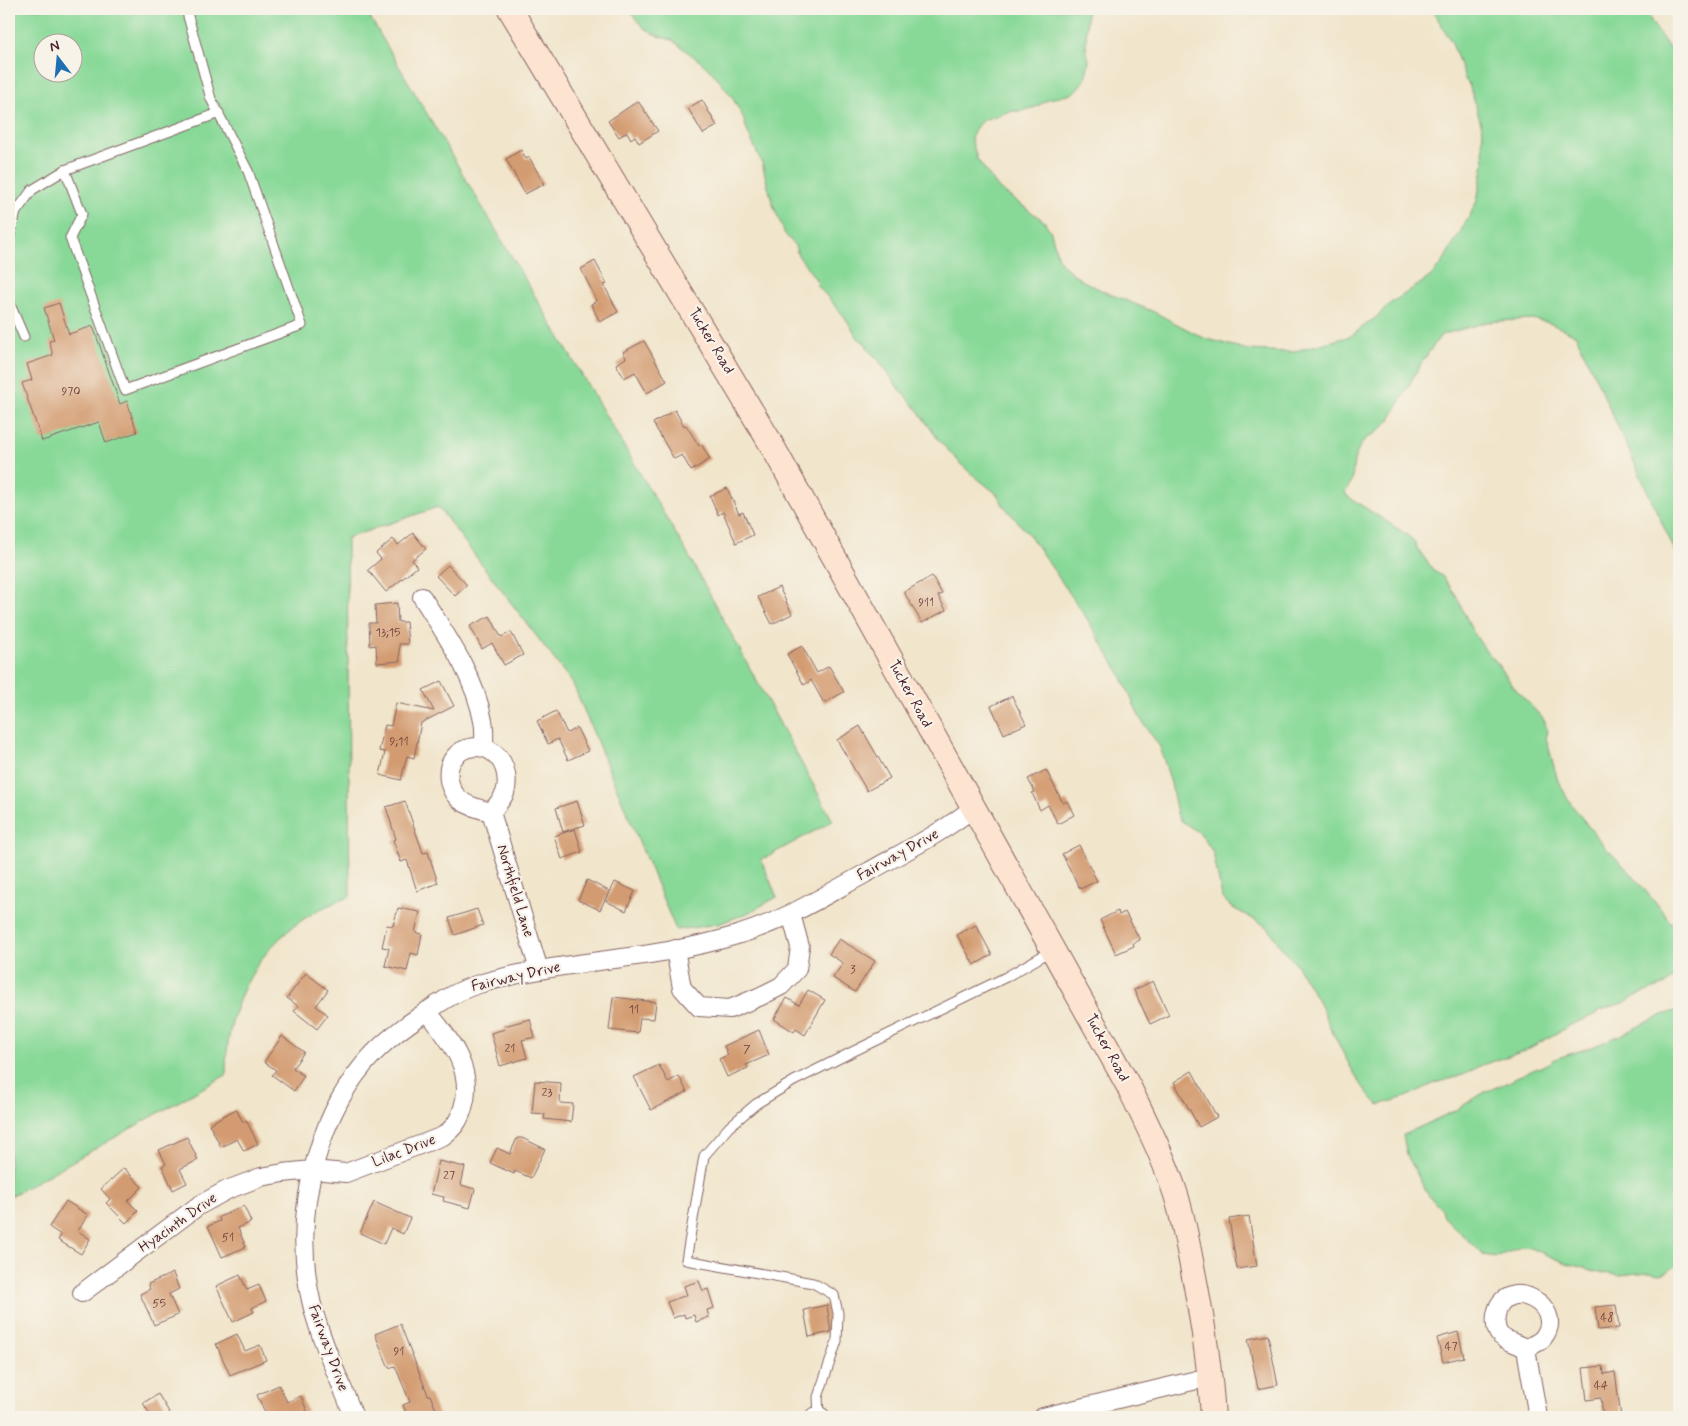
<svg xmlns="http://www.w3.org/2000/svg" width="1688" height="1426" viewBox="0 0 1688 1426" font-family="Mynerve,sans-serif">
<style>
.green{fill:#88d998;stroke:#697c62;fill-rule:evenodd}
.building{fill:#d39b71}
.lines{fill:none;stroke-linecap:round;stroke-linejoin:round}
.service-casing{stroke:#846463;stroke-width:11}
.minor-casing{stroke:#846463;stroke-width:20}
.secondary-casing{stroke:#846463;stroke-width:26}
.service{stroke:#fff;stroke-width:9}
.minor{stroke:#fff;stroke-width:18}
.secondary{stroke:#fde4d0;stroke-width:24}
.labels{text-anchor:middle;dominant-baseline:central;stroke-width:4.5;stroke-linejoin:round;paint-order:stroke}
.number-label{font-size:12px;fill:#6c3e3c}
.street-label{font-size:15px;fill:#4a1f2b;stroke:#f7f3e8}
</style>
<rect width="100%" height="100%" fill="#f7f3e8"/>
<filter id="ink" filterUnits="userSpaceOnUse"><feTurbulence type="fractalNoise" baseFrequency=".02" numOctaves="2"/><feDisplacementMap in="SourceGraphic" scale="10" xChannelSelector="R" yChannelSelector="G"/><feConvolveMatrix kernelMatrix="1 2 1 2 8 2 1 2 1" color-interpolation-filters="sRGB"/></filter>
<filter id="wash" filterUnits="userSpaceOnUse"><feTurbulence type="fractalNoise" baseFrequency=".0096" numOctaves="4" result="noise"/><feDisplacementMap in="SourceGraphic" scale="20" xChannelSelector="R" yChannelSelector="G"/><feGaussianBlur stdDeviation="1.12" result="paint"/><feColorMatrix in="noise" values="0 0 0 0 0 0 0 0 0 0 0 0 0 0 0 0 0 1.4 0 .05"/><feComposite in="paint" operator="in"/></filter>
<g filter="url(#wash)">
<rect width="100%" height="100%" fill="#f1e5cb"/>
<!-- green -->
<g class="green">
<path d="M9,9H365L686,551L833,821L761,860L777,897L748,913L718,924L676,930L573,684L438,507L347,538L350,897C271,922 225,992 226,1075L9,1197ZM42,42H72V72H42Z"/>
<path d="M631,9H1087L1086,47L1089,61L1085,80L1072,94L1049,99L1036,107L1022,111H1011L983,120L977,126L971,138L977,159L999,189L1044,221L1051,232L1058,258L1064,266L1081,280L1105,292L1152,311L1204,338L1248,350L1291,352L1351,336L1379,315L1388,305L1430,277L1442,263L1469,217L1477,201L1484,162L1482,141L1483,130L1469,84L1466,81L1452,43L1432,9H1646L1652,23L1671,51L1673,57L1679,65V560L1576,335L1549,323L1532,319L1487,322L1441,335L1420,365L1390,420L1379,431L1364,440L1359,448L1354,460L1352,481L1345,492L1347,496L1406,534L1415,542L1417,548L1434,571L1442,576L1456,595L1472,630L1483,647L1499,665L1513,686L1544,720L1548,732L1546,738L1558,781L1571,804L1603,845L1629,871L1664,913L1677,931L1679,939V974L1666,984L1631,998L1629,1001L1598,1011L1596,1014L1566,1027L1564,1029L1524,1051L1482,1065L1463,1075L1435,1083L1406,1097L1379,1105C1358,1088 1339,1044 1326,1019L1324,1011L1296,964L1280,946L1268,927L1231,907L1222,897L1213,852L1200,833L1181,821L1177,814L1171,783L1160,747L1140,718L1121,675L1084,614L1030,536L1003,505L997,494L967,470L940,442L916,408L899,389L877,358L868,350L866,344L858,338L844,316L818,286L817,281L798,255L795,246L785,234L772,202L762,163L748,133L743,117L732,97L713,73L701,62L672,40L658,36L643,27L632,14Z"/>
<path d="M1679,1010V1264L1667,1272L1659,1274L1649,1272L1620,1275L1603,1273L1569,1264L1530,1248L1521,1247L1496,1257L1483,1255L1444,1217L1442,1210L1428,1195L1407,1155L1403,1135L1454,1111L1485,1092L1513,1080L1514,1078L1550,1063L1552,1060C1571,1053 1592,1048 1611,1039C1634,1030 1655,1016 1679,1010Z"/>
</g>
<g id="blocks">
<!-- building -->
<g class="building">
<polygon points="702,100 717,126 703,134 688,108"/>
<polygon points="638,101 658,131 639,143 635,136 631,139 627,132 619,137 608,121"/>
<polygon points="521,150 526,159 529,157 544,184 525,194 506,159"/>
<polygon points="595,261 607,284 604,285 618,312 600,322 591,304 597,301 581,269"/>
<polygon points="59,303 69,334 93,326 120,404 127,401 137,432 106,443 99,422 42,441 22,383 32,380 27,364 53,355 49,341 54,340 44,308"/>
<polygon points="644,341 667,381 647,393 635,372 624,378 616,364 626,358 623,352"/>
<polygon points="675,410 684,426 686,425 699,446 701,444 710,459 691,471 682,455 674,459 653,423"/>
<polygon points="727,488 739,514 743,512 753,535 736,543 723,512 718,515 710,496"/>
<polygon points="413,533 426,549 412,560 417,567 386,592 368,570 381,559 376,553 393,539 398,545"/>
<polygon points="448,565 467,585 455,596 436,576"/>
<polygon points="932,576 942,594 938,596 946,610 922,623 904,592"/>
<polygon points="779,587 792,614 772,624 758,597"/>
<polygon points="397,603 398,622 406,622 408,644 399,644 400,661 377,663 376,645 370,646 369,623 376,623 375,605"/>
<polygon points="490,616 501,637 511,632 523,655 504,665 492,643 482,649 470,626"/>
<polygon points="802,646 817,673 829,666 844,692 824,703 811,680 804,685 787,654"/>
<polygon points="441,681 454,706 421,723 414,758 407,756 401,780 380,775 385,752 379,751 385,725 391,726 396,703 434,711 423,690"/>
<polygon points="1012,696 1026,724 1004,734 991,706"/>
<polygon points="556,711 567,733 577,728 588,751 568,760 558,739 548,744 537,721"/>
<polygon points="860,726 890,778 867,791 837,740"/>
<polygon points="1046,770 1063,803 1067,801 1074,815 1058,824 1048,805 1040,810 1032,793 1035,792 1028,779"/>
<polygon points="405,801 423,853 428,852 438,883 417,891 407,860 401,862 393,840 396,839 386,807"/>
<polygon points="577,801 585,825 563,832 556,808"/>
<polygon points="575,829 582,852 562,859 554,836"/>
<polygon points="1079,845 1097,881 1080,889 1062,854"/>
<polygon points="587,880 609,891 600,910 578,900"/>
<polygon points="615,882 635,891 626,911 606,901"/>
<polygon points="398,908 420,912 415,932 422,934 418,955 411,953 407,971 385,966 389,948 382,947 387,925 393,926"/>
<polygon points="477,909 483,925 455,935 449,918"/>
<polygon points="1118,911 1119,915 1125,912 1140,940 1133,943 1134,946 1116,954 1100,920"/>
<polygon points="976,925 992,955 974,965 957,935"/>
<polygon points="839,939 875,961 855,992 833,978 843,963 829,954"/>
<polygon points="306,973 328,990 316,1006 328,1015 317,1029 294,1011 298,1006 287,998"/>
<polygon points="1153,981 1169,1015 1150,1024 1134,990"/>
<polygon points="808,990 825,1000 805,1035 796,1029 794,1032 774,1019 787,998 799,1005"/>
<polygon points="613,997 656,1002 654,1019 640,1018 638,1033 609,1030"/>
<polygon points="530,1019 535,1037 522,1040 527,1058 500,1066 491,1033 505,1029 504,1026"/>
<polygon points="759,1030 769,1055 746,1065 748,1068 727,1077 719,1059 728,1055 724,1046"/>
<polygon points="282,1036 304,1052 293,1068 304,1076 294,1091 272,1075 276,1070 264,1062"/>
<polygon points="659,1065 668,1082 679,1076 687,1092 651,1110 634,1077"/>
<polygon points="1192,1071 1217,1117 1199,1127 1174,1082"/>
<polygon points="535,1081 561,1083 560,1103 573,1104 571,1122 544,1119 545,1114 532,1113"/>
<polygon points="236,1109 243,1122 246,1120 258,1144 244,1151 237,1139 221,1147 209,1124"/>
<polygon points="187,1137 198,1160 180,1169 187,1183 173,1190 162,1166 166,1164 159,1150"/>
<polygon points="517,1138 522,1138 545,1149 531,1178 515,1171 514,1174 490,1163 497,1148 510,1154"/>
<polygon points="439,1161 465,1167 461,1185 475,1189 470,1208 443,1201 444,1197 431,1194"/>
<polygon points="124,1168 142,1187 128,1201 138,1211 126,1223 106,1203 110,1199 101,1189"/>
<polygon points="66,1201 88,1215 78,1231 90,1239 81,1254 58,1240 61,1235 49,1227"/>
<polygon points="374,1202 410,1218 403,1234 391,1228 384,1244 360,1233"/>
<polygon points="244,1206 251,1222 238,1228 246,1247 222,1257 208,1226 220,1221 219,1217"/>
<polygon points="1249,1216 1257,1266 1237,1269 1229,1219"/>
<polygon points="173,1273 179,1289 169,1294 178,1315 154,1325 140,1294 150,1289 148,1284"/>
<polygon points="240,1275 247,1290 259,1285 266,1301 252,1308 254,1312 233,1322 216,1286"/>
<polygon points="699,1281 703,1291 708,1289 714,1308 707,1310 709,1317 696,1322 694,1315 685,1318 684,1314 673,1318 667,1302 687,1295 684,1286"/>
<polygon points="827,1305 831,1332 809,1337 804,1310"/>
<polygon points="1616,1305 1619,1328 1598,1330 1595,1307"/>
<polygon points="400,1324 428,1395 430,1395 439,1417 408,1417 403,1405 410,1402 395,1366 389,1368 375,1334"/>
<polygon points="1458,1332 1464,1357 1443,1362 1437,1338"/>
<polygon points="237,1334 245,1351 260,1345 266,1360 230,1375 216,1344"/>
<polygon points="1268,1335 1278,1385 1258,1389 1248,1339"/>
<polygon points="1603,1366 1604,1374 1615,1372 1621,1417 1603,1417 1601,1398 1587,1400 1583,1368"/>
<polygon points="279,1385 287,1402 301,1396 307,1411 294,1417 267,1417 257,1395"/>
<polygon points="158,1394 172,1417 152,1417 143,1403"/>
</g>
</g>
</g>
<g filter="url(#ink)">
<use href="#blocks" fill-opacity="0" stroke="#846463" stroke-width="1"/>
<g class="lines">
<defs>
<g id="service">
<polyline points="186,9 211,99 248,171 302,325 125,390 70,238 82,214 65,170 219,113"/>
<polyline points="9,240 16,212 32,190 65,170"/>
<polyline points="9,302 24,337"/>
<polyline points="819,1416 818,1397 837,1341 838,1313 834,1295 813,1283 686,1260 704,1156 729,1127 756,1104 794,1081 852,1052 1006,977 1051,951"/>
</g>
<g id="minor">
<path d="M422,597C446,635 475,676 483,721C485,729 484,739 484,748"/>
<path d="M491,812C496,806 502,800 505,793C507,787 507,780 506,774C498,733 443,742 449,780C453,803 472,807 491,812L539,970"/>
<polyline points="675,949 682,988 699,1007 730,1009 761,996 781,986 797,969 800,947 791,914"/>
<path d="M82,1293L198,1206L227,1190L261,1177L283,1173L312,1170L346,1173L443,1136C454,1128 459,1121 463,1108C475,1070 450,1040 427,1011"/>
<path d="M1526,1349C1531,1345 1539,1343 1543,1338C1569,1305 1503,1273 1496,1315C1495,1321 1496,1330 1499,1334C1505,1342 1519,1343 1526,1349L1538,1417"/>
<path d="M354,1417C337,1372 313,1327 307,1278C296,1202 320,1109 374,1053C389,1038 406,1025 423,1014C441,1002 458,990 479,984C563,959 653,961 737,935C785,921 827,894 870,871C905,851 942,833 973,808"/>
<polyline points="814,1417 819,1416 821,1417"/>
<polyline points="1043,1417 1209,1377"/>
</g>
<path id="secondary" d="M510,9L770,442L1129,1087C1146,1122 1163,1156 1175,1192C1183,1216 1187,1241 1192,1266C1202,1316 1210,1366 1213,1417"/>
</defs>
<!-- service casing -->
<use href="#service" class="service-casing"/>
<!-- minor casing -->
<use href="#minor" class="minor-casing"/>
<!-- secondary casing -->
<use href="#secondary" class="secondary-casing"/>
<!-- service -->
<use href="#service" class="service"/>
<!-- minor -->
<use href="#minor" class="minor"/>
<!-- secondary -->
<use href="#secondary" class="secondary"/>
</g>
</g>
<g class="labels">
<!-- number labels -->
<g class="number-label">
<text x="71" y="392">970</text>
<text x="926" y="603">911</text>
<text x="388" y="633">13;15</text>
<text x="399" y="742">9;11</text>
<text x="853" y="970">3</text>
<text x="634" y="1010">11</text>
<text x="510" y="1049">21</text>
<text x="747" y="1050">7</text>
<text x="547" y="1093">23</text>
<text x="449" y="1176">27</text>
<text x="228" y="1238">51</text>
<text x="159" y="1304">55</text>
<text x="1607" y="1318">48</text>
<text x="1451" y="1347">47</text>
<text x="399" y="1352">91</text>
<text x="1601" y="1386">44</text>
</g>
<!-- street labels -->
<g class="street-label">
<text transform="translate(711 341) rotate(59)">Tucker Road</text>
<text transform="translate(910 694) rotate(61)">Tucker Road</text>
<text transform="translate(898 855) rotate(-29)">Fairway Drive</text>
<text transform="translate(515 891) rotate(73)">Northfield Lane</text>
<text transform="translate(516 977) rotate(-13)">Fairway Drive</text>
<text transform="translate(1107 1048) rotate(61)">Tucker Road</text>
<text transform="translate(404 1151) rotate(-21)">Lilac Drive</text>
<text transform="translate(178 1223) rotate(-35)">Hyacinth Drive</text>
<text transform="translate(328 1348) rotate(70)">Fairway Drive</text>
</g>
</g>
<!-- margin -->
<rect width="1688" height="1426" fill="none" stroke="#f7f3e8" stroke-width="30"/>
<!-- north arrow -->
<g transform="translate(58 58) rotate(344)"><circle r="24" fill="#f7f3e8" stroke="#b29e9c"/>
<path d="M0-4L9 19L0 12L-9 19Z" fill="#1f6fb2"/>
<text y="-8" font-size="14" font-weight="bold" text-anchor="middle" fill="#4a1f2b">N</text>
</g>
</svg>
